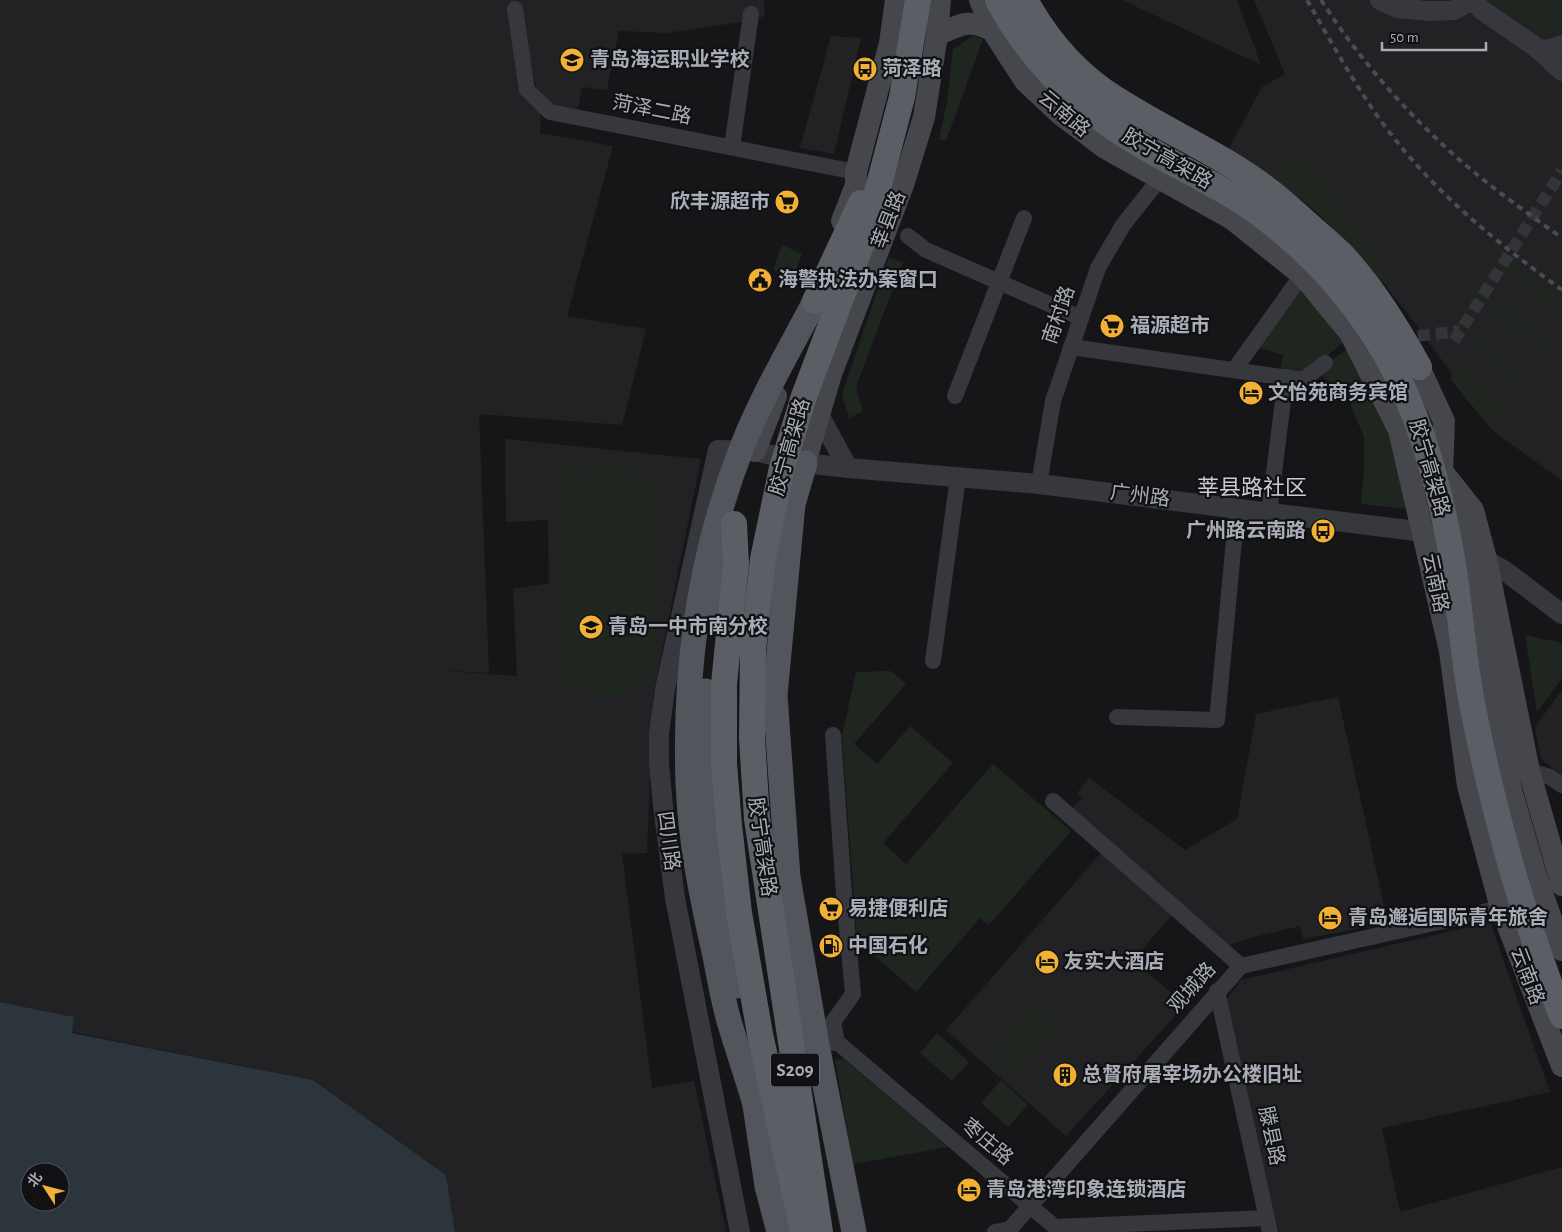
<svg xmlns="http://www.w3.org/2000/svg" width="1562" height="1232" viewBox="0 0 1562 1232" font-family="'Alegreya Sans','Noto Sans SC',sans-serif">
<style>
.built{fill:#222225}
.green{fill:#1e261f}
.water{fill:#2c353c;fill-rule:evenodd}
.lines{fill:none;stroke-linecap:round;stroke-linejoin:round}
.pedestrian-tunnel{stroke:#333438;stroke-width:12;stroke-dasharray:12 6;stroke-linecap:butt}
.minor{stroke:#37383d;stroke-width:16}
.tertiary{stroke:#37383d;stroke-width:20}
.secondary{stroke:#45474d;stroke-width:22}
.primary{stroke:#53555c;stroke-width:25}
.trunk{stroke:#5b5e65;stroke-width:26}
.rail{stroke:#4a4c52;stroke-width:4;stroke-dasharray:6 5;stroke-linecap:butt}
.labels{text-anchor:middle;dominant-baseline:central;stroke-width:4.5;stroke-linejoin:round;paint-order:stroke}
.shield{fill:#111113;stroke:#7b7e86;stroke-width:1}
.shield-label{font-size:19px;font-weight:bold;fill:#a8adb8}
.poi-label{font-size:20px;font-weight:bold;fill:#a8adb8;stroke:#111113;text-anchor:start}
.street-label{font-size:20px;fill:#a8adb8;stroke:#111113}
.quarter-label{font-size:22px;fill:#c9ccd4;stroke:#111113}
</style>
<rect width="100%" height="100%" fill="#161618"/>
<!-- built -->
<g class="built">
<polygon points="0,0 764,0 765,16 749,21 666,33 619,31 607,90 582,87 578,109 555,106 536,87 520,8 509,11 522,98 541,110 540,133 613,146 567,316 646,329 622,425 479,414 489,673 434,670 517,676 513,589 549,583 548,520 506,522 505,439 701,459 653,696 647,853 622,854 652,1088 694,1081 726,1232 455,1232 446,1175 313,1080 72,1032 74,1017 0,1002"/>
<polygon points="1122,0 1237,0 1261,65"/>
<polygon points="1254,0 1372,0 1453,16 1428,0 1562,0 1562,481 1492,430 1450,379 1452,374 1418,327 1382,281 1314,209 1228,150 1262,87 1285,74"/>
<polygon points="831,36 861,38 834,154 800,148"/>
<polygon points="1562,690 1562,775 1541,759 1535,727"/>
<polygon points="1338,697 1388,923 1303,939 1300,926 1254,937 1223,947 1069,812 1082,798 1077,793 1089,778 1185,850 1237,819 1256,714"/>
<polygon points="1106,847 1174,913 1133,960 1185,1005 1066,1136 946,1030"/>
<polygon points="1490,922 1550,1092 1382,1128 1400,1212 1562,1167 1562,1232 1279,1232 1225,1002 1241,980"/>
</g>
<!-- green -->
<g class="green">
<polygon points="1492,0 1562,0 1562,28 1545,36"/>
<polygon points="973,36 983,39 946,141 939,139 947,102 953,49"/>
<path d="M1307,154L1386,278L1382,283C1360,258 1339,232 1314,210C1300,197 1283,187 1269,174Z"/>
<polygon points="1482,242 1562,301 1562,316 1536,296 1485,251 1479,245"/>
<polygon points="782,245 802,254 793,278 773,270"/>
<polygon points="889,257 903,262 856,387 863,411 849,418 842,394"/>
<path d="M1469,278L1508,311L1552,343L1545,353C1516,332 1489,309 1464,283L1465,281Z"/>
<polygon points="1300,291 1345,341 1304,375 1280,370 1283,355 1258,347"/>
<polygon points="1457,314 1500,355 1529,376 1522,385 1499,365 1454,317"/>
<polygon points="1348,349 1393,434 1408,509 1361,504 1364,471 1364,437 1348,399 1316,370"/>
<polygon points="1461,366 1506,406 1492,426 1466,399 1452,380"/>
<polygon points="578,462 578,478 588,468 607,465 627,466 647,480 658,496 658,661 649,678 632,695 611,699 592,698 577,688 559,688 559,463"/>
<polygon points="1525,635 1562,643 1562,678 1537,712"/>
<polygon points="891,671 906,684 854,744 877,764 910,726 953,763 883,843 906,864 993,764 1071,831 989,925 980,918 916,992 857,940 842,736 856,672"/>
<polygon points="1038,1003 1063,1027 1016,1077 991,1054"/>
<polygon points="937,1033 969,1062 952,1081 920,1053"/>
<polygon points="844,1059 948,1147 853,1164 835,1060"/>
<polygon points="1001,1080 1028,1105 1008,1127 981,1103"/>
</g>
<!-- water -->
<path class="water" d="M0,1002L74,1017L72,1033L313,1080L446,1175L455,1232H0ZM30,1172H60V1202H30Z"/>
<g class="lines">
<!-- pedestrian-tunnel -->
<g class="pedestrian-tunnel">
<polyline points="1400,338 1460,331"/>
<polyline points="1454,341 1562,171"/>
</g>
<!-- minor -->
<g class="minor">
<polyline points="515,9 527,90 550,112 856,172"/>
<polyline points="732,147 751,14"/>
<polyline points="908,236 926,250 1081,318"/>
<polyline points="1071,347 1303,380 1325,363"/>
<polyline points="1234,370 1302,275"/>
<polyline points="955,396 1024,218"/>
<polyline points="1039,484 1053,401 1098,268 1123,225 1166,171"/>
<polyline points="1269,513 1286,377"/>
<polyline points="933,661 958,477"/>
<polyline points="1117,717 1217,720 1237,509"/>
<polyline points="833,735 844,894 853,994 833,1022 837,1042"/>
<polyline points="1529,771 1550,777 1562,785"/>
<polyline points="1053,801 1241,966"/>
<polyline points="1217,991 1270,1232"/>
<polyline points="817,1045 837,1042 1055,1227 1267,1218"/>
<polyline points="995,1232 1010,1229 1241,966 1501,908"/>
</g>
<!-- tertiary -->
<g class="tertiary">
<polyline points="1380,0 1398,8 1428,11 1454,10 1472,0 1482,10 1537,48 1547,50 1562,45"/>
<polyline points="1537,48 1562,71"/>
<polyline points="819,415 848,468"/>
<polyline points="1477,555 1505,571 1562,614"/>
<polyline points="740,1232 675,898 663,806 659,763 659,734 665,689 718,450 755,451 805,463 848,468 1039,484 1416,531 1436,539"/>
</g>
<!-- secondary -->
<g class="secondary">
<polyline points="980,0 992,30 1025,81 1060,114 1105,148 1232,219 1302,275 1350,333 1399,430 1450,651 1468,786 1501,908 1562,1066"/>
<path d="M937,35C960,25 968,18 992,30"/>
<polyline points="842,221 856,185 856,172 890,43 896,0"/>
<polyline points="1419,367 1444,421 1442,471 1468,551 1487,670 1511,790 1536,876 1562,950"/>
<polyline points="755,451 776,396"/>
<polyline points="1436,451 1442,471 1473,510 1486,559 1529,771 1562,885"/>
<polyline points="805,463 831,374 903,185 924,117 937,35 940,0"/>
</g>
<!-- primary -->
<g class="primary">
<polyline points="805,463 793,504 775,695 788,877 817,1045 854,1232"/>
<polyline points="713,619 729,543"/>
<polyline points="705,691 704,699 710,825 737,986"/>
<polyline points="752,1085 767,1186 779,1232"/>
<path d="M754,1101C746,1074 737,1048 729,1021C723,1000 719,977 715,956C702,899 690,841 688,782C684,668 700,554 742,447C762,396 790,349 815,301"/>
</g>
<!-- trunk -->
<g class="trunk">
<path d="M998,0C1032,63 1081,111 1143,146C1178,167 1216,184 1250,207C1297,240 1338,281 1370,329C1417,399 1439,481 1453,564C1460,608 1463,654 1471,698C1492,806 1521,913 1562,1016"/>
<path d="M1025,0C1047,40 1077,75 1116,99C1165,131 1221,154 1268,190C1279,198 1289,208 1300,217C1314,230 1329,242 1342,255C1373,288 1397,327 1419,367"/>
<polyline points="815,301 861,203"/>
<polyline points="734,524 736,564 724,684 724,764 729,825 739,913 760,1034 803,1232"/>
<polyline points="820,1232 757,819 752,738 753,650 763,559 782,468 804,396 868,227 902,97 918,0"/>
</g>
<!-- rail -->
<g class="rail">
<path d="M1307,0C1332,43 1356,88 1387,129C1437,195 1495,241 1562,290"/>
<path d="M1321,0C1365,68 1422,131 1485,181C1510,201 1536,219 1562,238"/>
</g>
</g>
<!-- icons -->
<defs>
<symbol id="school-disc" viewBox="-11 -11 22 22"><circle r="9.5" fill="#f2b134" stroke="#111113"/><path d="M0-5L7-2L0 1L-7-2ZM-4 1L0 2.5L4 1V4Q0 6-4 4Z" fill="#111"/></symbol>
<symbol id="bus-disc" viewBox="-11 -11 22 22"><circle r="9.5" fill="#f2b134" stroke="#111113"/><path d="M-5-6H5V4H4V6H2V4H-2V6H-4V4H-5ZM-3.5-4V0h7V-4ZM-3.5 1.2v1.5H-2V1.2ZM2 1.2v1.5H3.5V1.2Z" fill="#111"/></symbol>
<symbol id="supermarket-disc" viewBox="-11 -11 22 22"><circle r="9.5" fill="#f2b134" stroke="#111113"/><path d="M-6-5.5h2.5l.6 2H6L4.5 2H-2.5L-4.4-4H-6ZM-1.5 3.2a1.3 1.3 0 1 0 .1 0ZM3 3.2a1.3 1.3 0 1 0 .1 0Z" fill="#111"/></symbol>
<symbol id="civic-disc" viewBox="-11 -11 22 22"><circle r="9.5" fill="#f2b134" stroke="#111113"/><path d="M-.6-6.5H3V-4.5H.6V-3L4-1V1h2V6H-6V1h2V-1L-.6-3ZM-1.2 2.5V6h2.4V2.5Z" fill="#111"/></symbol>
<symbol id="hotel-disc" viewBox="-11 -11 22 22"><circle r="9.5" fill="#f2b134" stroke="#111113"/><path d="M-6-4.5h1.5V1H6V5H4.5V3h-9V5H-6ZM-4 0a1.8 1.8 0 1 1 3.6 0ZM.5 0V-2.5h3Q6-2.5 6 0Z" fill="#111"/></symbol>
<symbol id="fuel-disc" viewBox="-11 -11 22 22"><circle r="9.5" fill="#f2b134" stroke="#111113"/><path d="M-5.5-6h7V0h2V4h1.3V-2.5L3-4.5l.8-.8L6-3V5H2.5V1h-1V6h-7ZM-4.2-4.7v3.2H.2V-4.7Z" fill="#111"/></symbol>
<symbol id="building-disc" viewBox="-11 -11 22 22"><circle r="9.5" fill="#f2b134" stroke="#111113"/><path d="M-4-6H4V6H1V3H-1V6H-4ZM-2.5-4.3h1.7v1.8h-1.7ZM.8-4.3h1.7v1.8H.8ZM-2.5-1h1.7V.8h-1.7ZM.8-1h1.7V.8H.8Z" fill="#111"/></symbol>
</defs>
<g fill-rule="evenodd">
<use href="#school-disc" x="558" y="46" width="28" height="28"/>
<use href="#bus-disc" x="851" y="55" width="28" height="28"/>
<use href="#supermarket-disc" x="773" y="188" width="28" height="28"/>
<use href="#civic-disc" x="746" y="266" width="28" height="28"/>
<use href="#supermarket-disc" x="1098" y="312" width="28" height="28"/>
<use href="#hotel-disc" x="1237" y="379" width="28" height="28"/>
<use href="#bus-disc" x="1309" y="517" width="28" height="28"/>
<use href="#school-disc" x="577" y="613" width="28" height="28"/>
<use href="#supermarket-disc" x="817" y="895" width="28" height="28"/>
<use href="#hotel-disc" x="1316" y="904" width="28" height="28"/>
<use href="#fuel-disc" x="817" y="932" width="28" height="28"/>
<use href="#hotel-disc" x="1033" y="948" width="28" height="28"/>
<use href="#building-disc" x="1051" y="1061" width="28" height="28"/>
<use href="#hotel-disc" x="955" y="1176" width="28" height="28"/>
</g>
<g class="labels">
<!-- shield labels -->
<rect class="shield" x="771" y="1053.5" width="48" height="33" rx="4"/>
<g class="shield-label">
<text x="795" y="1070">S209</text>
</g>
<!-- poi labels -->
<g class="poi-label">
<text x="590" y="60">青岛海运职业学校</text>
<text x="882" y="69">菏泽路</text>
<text x="770" y="202" text-anchor="end">欣丰源超市</text>
<text x="778" y="280">海警执法办案窗口</text>
<text x="1130" y="326">福源超市</text>
<text x="1268" y="393">文怡苑商务宾馆</text>
<text x="1306" y="531" text-anchor="end">广州路云南路</text>
<text x="608" y="627">青岛一中市南分校</text>
<text x="848" y="909">易捷便利店</text>
<text x="1348" y="918">青岛邂逅国际青年旅舍</text>
<text x="848" y="946">中国石化</text>
<text x="1064" y="962">友实大酒店</text>
<text x="1082" y="1075">总督府屠宰场办公楼旧址</text>
<text x="986" y="1190">青岛港湾印象连锁酒店</text>
</g>
<!-- street labels -->
<g class="street-label">
<text transform="translate(652 110) rotate(11)">菏泽二路</text>
<text transform="translate(1064 114) rotate(40)">云南路</text>
<text transform="translate(1167 159) rotate(30)">胶宁高架路</text>
<text transform="translate(889 220) rotate(-69)">莘县路</text>
<text transform="translate(1059 315) rotate(-71)">南村路</text>
<text transform="translate(790 447) rotate(-74)">胶宁高架路</text>
<text transform="translate(1429 468) rotate(74)">胶宁高架路</text>
<text transform="translate(1140 496) rotate(7)">广州路</text>
<text transform="translate(1435 583) rotate(78)">云南路</text>
<text transform="translate(668 841) rotate(82)">四川路</text>
<text transform="translate(762 847) rotate(82)">胶宁高架路</text>
<text transform="translate(1527 976) rotate(69)">云南路</text>
<text transform="translate(1192 988) rotate(-48)">观城路</text>
<text transform="translate(1271 1136) rotate(78)">滕县路</text>
<text transform="translate(987 1142) rotate(40)">枣庄路</text>
</g>
<!-- quarter labels -->
<g class="quarter-label">
<text x="1252" y="488">莘县路社区</text>
</g>
</g>
<!-- north arrow -->
<g transform="translate(45 1187) rotate(306)"><circle r="24" fill="#111113" stroke="#4d4f55"/>
<path d="M0-4L9 19L0 12L-9 19Z" fill="#f2b134"/>
<text y="-8" font-size="14" font-weight="bold" text-anchor="middle" fill="#a8adb8">北</text>
</g>
<!-- scale -->
<path d="M1382 42v8h104v-8" fill="none" stroke="#a8adb8" stroke-width="2.5"/>
<text x="1390" y="42" font-size="15" fill="#a8adb8" stroke="#111113" stroke-width="4" paint-order="stroke">50 m</text>
</svg>
